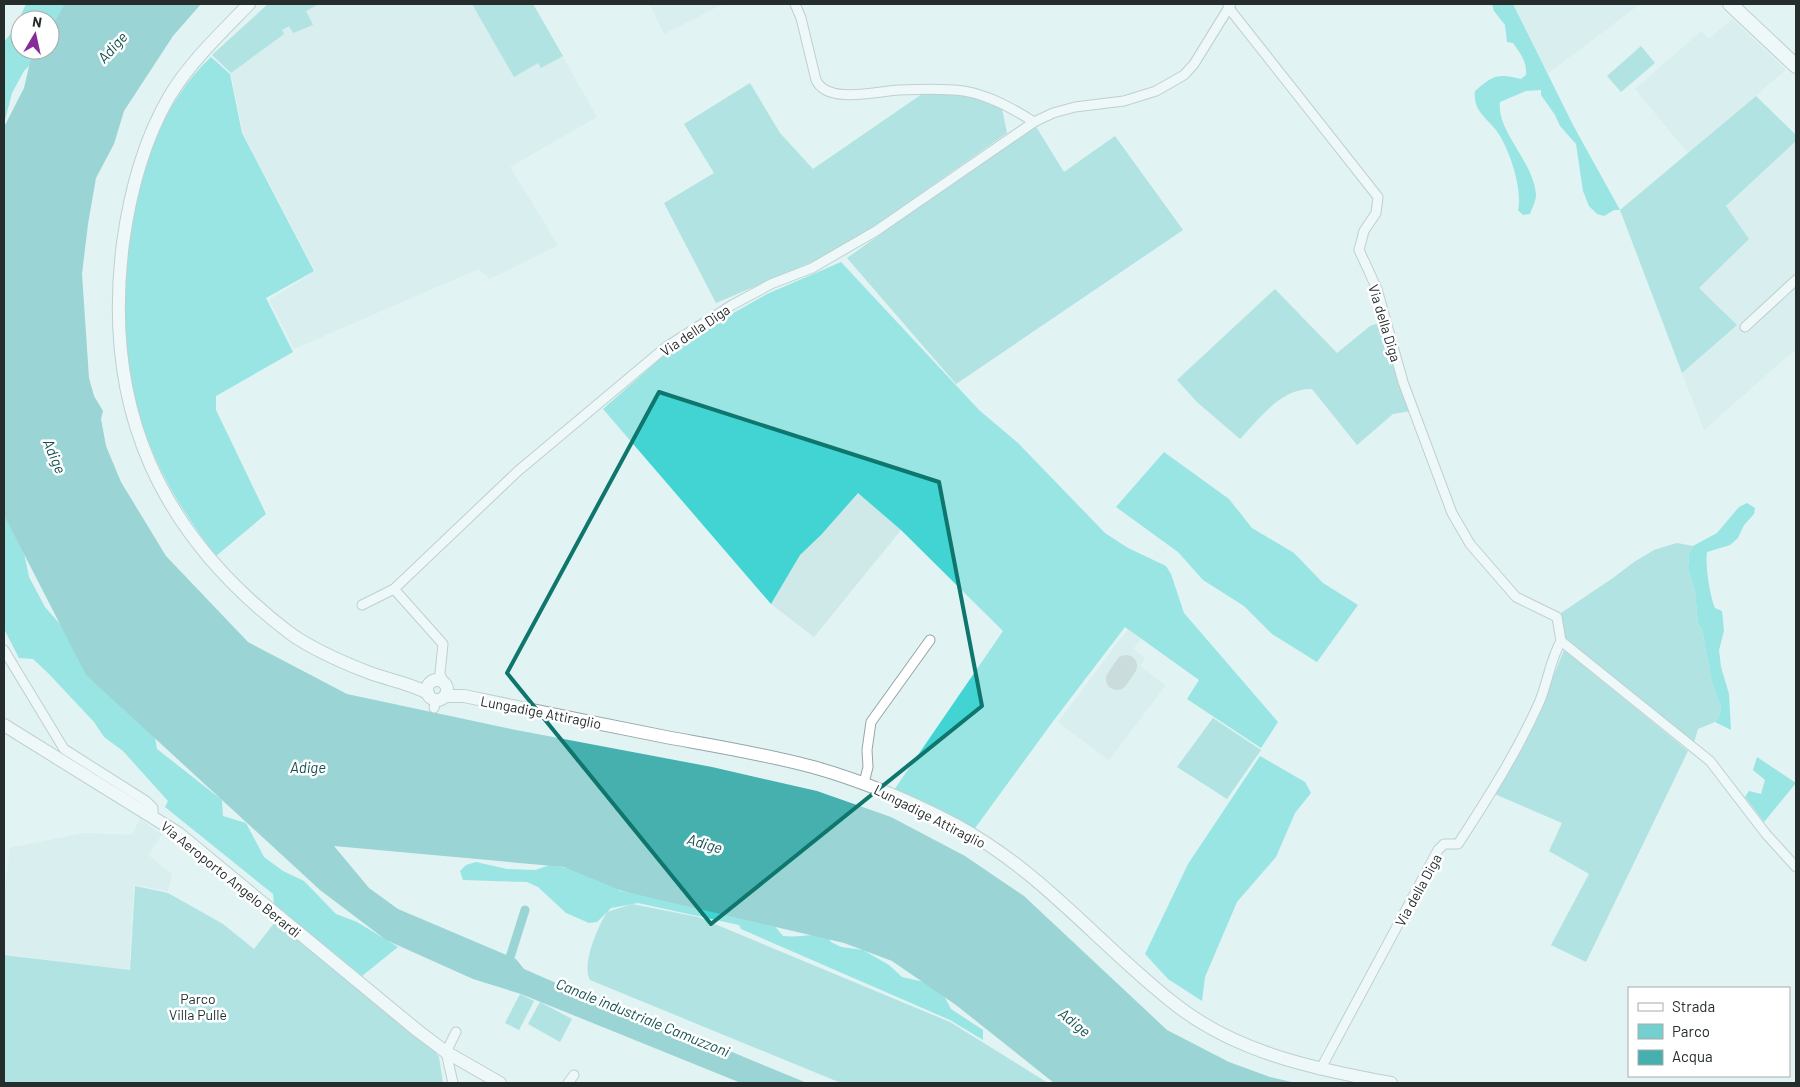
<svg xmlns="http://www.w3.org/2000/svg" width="1800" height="1087" viewBox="0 0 1800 1087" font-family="Barlow,sans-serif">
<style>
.built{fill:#cee9e8}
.green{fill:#74d0ce}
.forest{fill:#41d4d3}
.water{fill:#46b0af}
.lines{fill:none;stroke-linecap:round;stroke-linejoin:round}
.canal{stroke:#46b0af;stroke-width:9}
.taxiway{stroke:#b0c0c0;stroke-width:22}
.street-casing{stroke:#94a6a5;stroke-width:11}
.secondary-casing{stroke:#94a6a5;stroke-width:14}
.primary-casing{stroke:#94a6a5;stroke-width:16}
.street{stroke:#fff;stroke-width:9}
.secondary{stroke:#fff;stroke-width:12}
.primary{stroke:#fff;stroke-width:14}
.marked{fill:none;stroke:#0f766e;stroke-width:4;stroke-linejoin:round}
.labels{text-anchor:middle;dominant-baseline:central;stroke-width:5;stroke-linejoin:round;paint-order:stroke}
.street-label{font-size:14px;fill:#262d2d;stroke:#fff}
.park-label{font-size:14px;fill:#172f2e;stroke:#fff}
.water-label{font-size:15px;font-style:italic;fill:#145151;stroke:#fff}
</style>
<rect width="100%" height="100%" fill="#e1f3f3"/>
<!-- built -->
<g class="built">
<polygon points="268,4 533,4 597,117 510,167 558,245 490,279 478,269 294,349 269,300 315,271 243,133 231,73 212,55"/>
<polygon points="650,4 723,4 664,34"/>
<polygon points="1513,4 1640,4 1547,74"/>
<polygon points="1732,19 1786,70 1688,153 1635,89 1701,31 1709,39"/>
<polygon points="1796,141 1796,349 1704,430 1682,373 1737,325 1699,288 1749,239 1726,206"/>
<polygon points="858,492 901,530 814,637 771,604 800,555 821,535"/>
<polygon points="1129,628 1142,638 1133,649 1145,658 1140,666 1166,685 1109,760 1058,722"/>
<polygon points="140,819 162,834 148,855 172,874 168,891 134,885 129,970 4,954 4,898 10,848 84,833 132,835"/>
</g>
<!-- green -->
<g class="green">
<polygon points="268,4 319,4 306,11 313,25 293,33 289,26 282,30 284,34 231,73 212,55"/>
<polygon points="472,4 533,4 563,56 541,68 538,63 514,77"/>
<polygon points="1641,46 1655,63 1621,92 1607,76"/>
<polygon points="750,83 780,133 813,169 922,94 961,93 1002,109 1007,133 840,250 716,303 664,203 714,173 684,124"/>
<polygon points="1756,96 1796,135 1796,141 1726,206 1749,239 1699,288 1737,325 1682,373 1620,210"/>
<polygon points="1035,125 1064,172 1115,136 1183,230 956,384 847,258"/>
<path d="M1275,289L1337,353L1370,326L1389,319L1417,410L1393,414L1357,445L1312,389C1281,388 1260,418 1240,439L1197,402L1177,380Z"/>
<polygon points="1677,543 1693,546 1689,554 1688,568 1695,591 1698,624 1702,629 1712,683 1721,707 1719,717 1715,722 1698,729 1693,746 1562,638 1561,613 1613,578 1634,562 1654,550"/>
<polygon points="1564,650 1688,751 1586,962 1551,945 1589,874 1549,851 1562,823 1490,792 1540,709"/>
<polygon points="1213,718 1261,750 1227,799 1177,767"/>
<polygon points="135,886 168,893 223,924 254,949 275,922 426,1041 439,1057 443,1083 4,1083 4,955 130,970"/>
<path d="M632,904L698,917L950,1022L1048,1083H841L590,980C581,965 598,926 607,912Z"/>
<polygon points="520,994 534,1001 519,1030 505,1023"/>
<polygon points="540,1002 572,1019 560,1042 528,1024"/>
</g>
<!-- forest -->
<g class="forest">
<polygon points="26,4 69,4 50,41 50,20 20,20 20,50 45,50 24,71 12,93 4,124 4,42 15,28"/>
<path d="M1492,4H1513L1573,125L1620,210H1614L1604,216L1597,214L1589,206L1583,191L1576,144L1560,126L1555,115L1541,95V90L1526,91L1500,102C1496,131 1534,162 1536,195C1536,201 1532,208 1530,214L1523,215L1518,210C1523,189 1509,147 1496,130C1485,116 1473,111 1475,91C1493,75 1498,73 1521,79L1526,75C1527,62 1521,54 1513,43L1507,42L1505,25L1494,11Z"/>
<path d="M211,57L230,74L242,133L314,271L266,298L293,352L216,396V410L266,514L216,556C183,513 158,473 141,421C106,310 123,139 211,57Z"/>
<polygon points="841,262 979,410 1018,443 1105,533 1128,548 1166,566 1171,574 1184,613 1278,722 1261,748 1187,699 1199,680 1125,627 1054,720 973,831 894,790 1003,631 901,530 858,493 821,535 800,555 771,604 603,409 670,350 684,341 767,294"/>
<polygon points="1164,452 1229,499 1252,528 1294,553 1323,583 1358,605 1317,662 1272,634 1244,606 1203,580 1178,552 1116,507"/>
<polygon points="4,496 20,534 29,577 45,607 154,732 157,749 222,800 223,816 246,823 264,857 283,871 304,881 336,914 357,922 398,947 362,976 274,905 273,894 165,807 168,801 123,751 104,737 94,722 48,673 33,659 19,658 4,629"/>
<path d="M1747,503L1755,508L1754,514L1744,525L1738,538L1730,545L1707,552C1705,565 1710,596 1715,608L1722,611L1724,631L1719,650L1721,667L1729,694L1731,730L1715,722L1719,717L1721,707L1712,683L1702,629L1698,624L1695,591L1688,568L1689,554L1693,546L1717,533L1739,507Z"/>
<polygon points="1260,756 1305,782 1311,793 1295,813 1276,857 1237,902 1205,977 1202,1001 1168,979 1145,954 1188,864"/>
<polygon points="1757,757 1796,783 1764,822 1745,797 1749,791 1761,794 1765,780 1753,770"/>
<path d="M476,862L507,869L535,870L550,865L591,872L609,881L620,891L766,916L783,936C799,938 812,933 827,936L831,942L841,947L863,950L889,965L902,977L928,983L944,996L951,1009L983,1030V1040L950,1020L741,929L739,925L638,903L611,908L597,922L589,923L566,913L538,887L527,882L463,880L460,871L466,865Z"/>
</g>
<!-- water -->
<polygon class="water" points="65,4 201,4 173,36 124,111 114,144 96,178 88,224 82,274 89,378 94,396 103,411 101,419 106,446 121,482 166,556 248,642 347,694 516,730 712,767 817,791 891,817 965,856 1024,896 1167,1030 1229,1062 1270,1077 1296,1083 1054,1083 956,1005 892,961 844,943 622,891 564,867 334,846 369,888 398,909 516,959 524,969 570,989 693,1036 807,1083 741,1083 521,994 473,979 386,940 320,890 86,675 4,515 4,127 24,88 30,62 38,50 50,50 50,30"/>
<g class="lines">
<!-- canal -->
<polyline class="canal" points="507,967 525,910"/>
<!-- taxiway -->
<polyline class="taxiway" points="1117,679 1126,666"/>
<defs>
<g id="street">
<path d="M795,4L801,18L816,80C827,105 879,91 899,90C920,89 943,88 964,91C988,95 1014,109 1034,122"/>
<polyline points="1228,7 1378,197 1376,213 1364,231 1359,250 1377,289 1403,382 1452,513 1470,544 1516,597 1557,617 1561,641 1710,761 1766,834 1796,867"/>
<polyline points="1745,327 1796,280"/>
<polyline points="362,605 394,589"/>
<polyline points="4,650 64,749 146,801 153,808 153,817"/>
<polyline points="443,683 440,673 443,644 394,589 518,471 666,347 732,305 771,284 812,268 876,231 1034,122 1053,113 1075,107 1124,101 1156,91 1184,75 1194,64 1231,4"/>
<polyline points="434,708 436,700"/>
<polyline points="864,783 868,767 867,750 871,722 930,640"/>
<path d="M1320,1070L1438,850L1444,844H1458C1488,798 1517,752 1539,703C1548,682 1550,660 1561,641"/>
<polyline points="453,1083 446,1052 456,1032"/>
<polyline points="568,1083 574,1075"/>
</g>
<g id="secondary">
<path d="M249,4C220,34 190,62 169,97C143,142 130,192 123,243C102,408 159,534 291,634C314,650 344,663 370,673C389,680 409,683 428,693"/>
<circle cx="437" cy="690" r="10"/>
<path d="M445,696H464C531,710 599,724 666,737C715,746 765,754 813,767C863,781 910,801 956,825C1041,871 1097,942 1171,1001C1233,1052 1314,1069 1391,1083"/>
<polyline points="4,725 178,833 418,1031 446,1052 500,1083"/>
</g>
<polyline id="primary" points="1730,4 1796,66"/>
</defs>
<!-- street casing -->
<use href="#street" class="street-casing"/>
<!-- secondary casing -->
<use href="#secondary" class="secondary-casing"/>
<!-- primary casing -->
<use href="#primary" class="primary-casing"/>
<!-- street -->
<use href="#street" class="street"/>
<!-- secondary -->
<use href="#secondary" class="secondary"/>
<!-- primary -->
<use href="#primary" class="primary"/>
</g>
<!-- marked area -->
<path d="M0 0H1800V1087H0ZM659,392L939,482L982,706L711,924L507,673Z" fill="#e1f3f3" fill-opacity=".55" fill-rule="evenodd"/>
<path class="marked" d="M659,392L939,482L982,706L711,924L507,673Z"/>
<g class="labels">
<!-- street labels -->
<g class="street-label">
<text transform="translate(1385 323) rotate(73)">Via della Diga</text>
<text transform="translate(695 330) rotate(-34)">Via della Diga</text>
<text transform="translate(541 712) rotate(11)">Lungadige Attiraglio</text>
<text transform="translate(930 816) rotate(27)">Lungadige Attiraglio</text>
<text transform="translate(231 879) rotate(39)">Via Aeroporto Angelo Berardi</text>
<text transform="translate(1418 890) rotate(-61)">Via della Diga</text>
</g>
<!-- park labels -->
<g class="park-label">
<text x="198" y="998">Parco<tspan x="198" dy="16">Villa Pullè</tspan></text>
</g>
<!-- water labels -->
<g class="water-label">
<text transform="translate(112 47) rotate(-48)">Adige</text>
<text transform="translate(55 456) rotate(67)">Adige</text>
<text x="308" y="767">Adige</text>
<text transform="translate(705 843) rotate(16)">Adige</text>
<text transform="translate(643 1017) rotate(22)">Canale industriale Camuzzoni</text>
<text transform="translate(1075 1022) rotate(39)">Adige</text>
</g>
</g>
<!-- border -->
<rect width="1800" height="1087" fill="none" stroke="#262d2d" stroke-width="10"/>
<!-- legend -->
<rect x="1628" y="987" width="162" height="90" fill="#ffffff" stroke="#a8abab"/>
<rect x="1638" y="1003" width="25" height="8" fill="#ffffff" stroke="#a8abab"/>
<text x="1672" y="1012" font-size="15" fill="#262d2d">Strada</text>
<rect x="1638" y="1024" width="25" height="15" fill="#74d0ce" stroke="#a8abab"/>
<text x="1672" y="1037" font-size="15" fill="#262d2d">Parco</text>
<rect x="1638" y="1050" width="25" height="15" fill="#46b0af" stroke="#a8abab"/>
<text x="1672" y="1062" font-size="15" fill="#262d2d">Acqua</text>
<!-- north arrow -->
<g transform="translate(35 35) rotate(9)"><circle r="24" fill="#ffffff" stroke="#a8abab"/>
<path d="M0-4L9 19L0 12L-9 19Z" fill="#862d99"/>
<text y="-8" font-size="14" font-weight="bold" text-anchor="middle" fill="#262d2d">N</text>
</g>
</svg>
